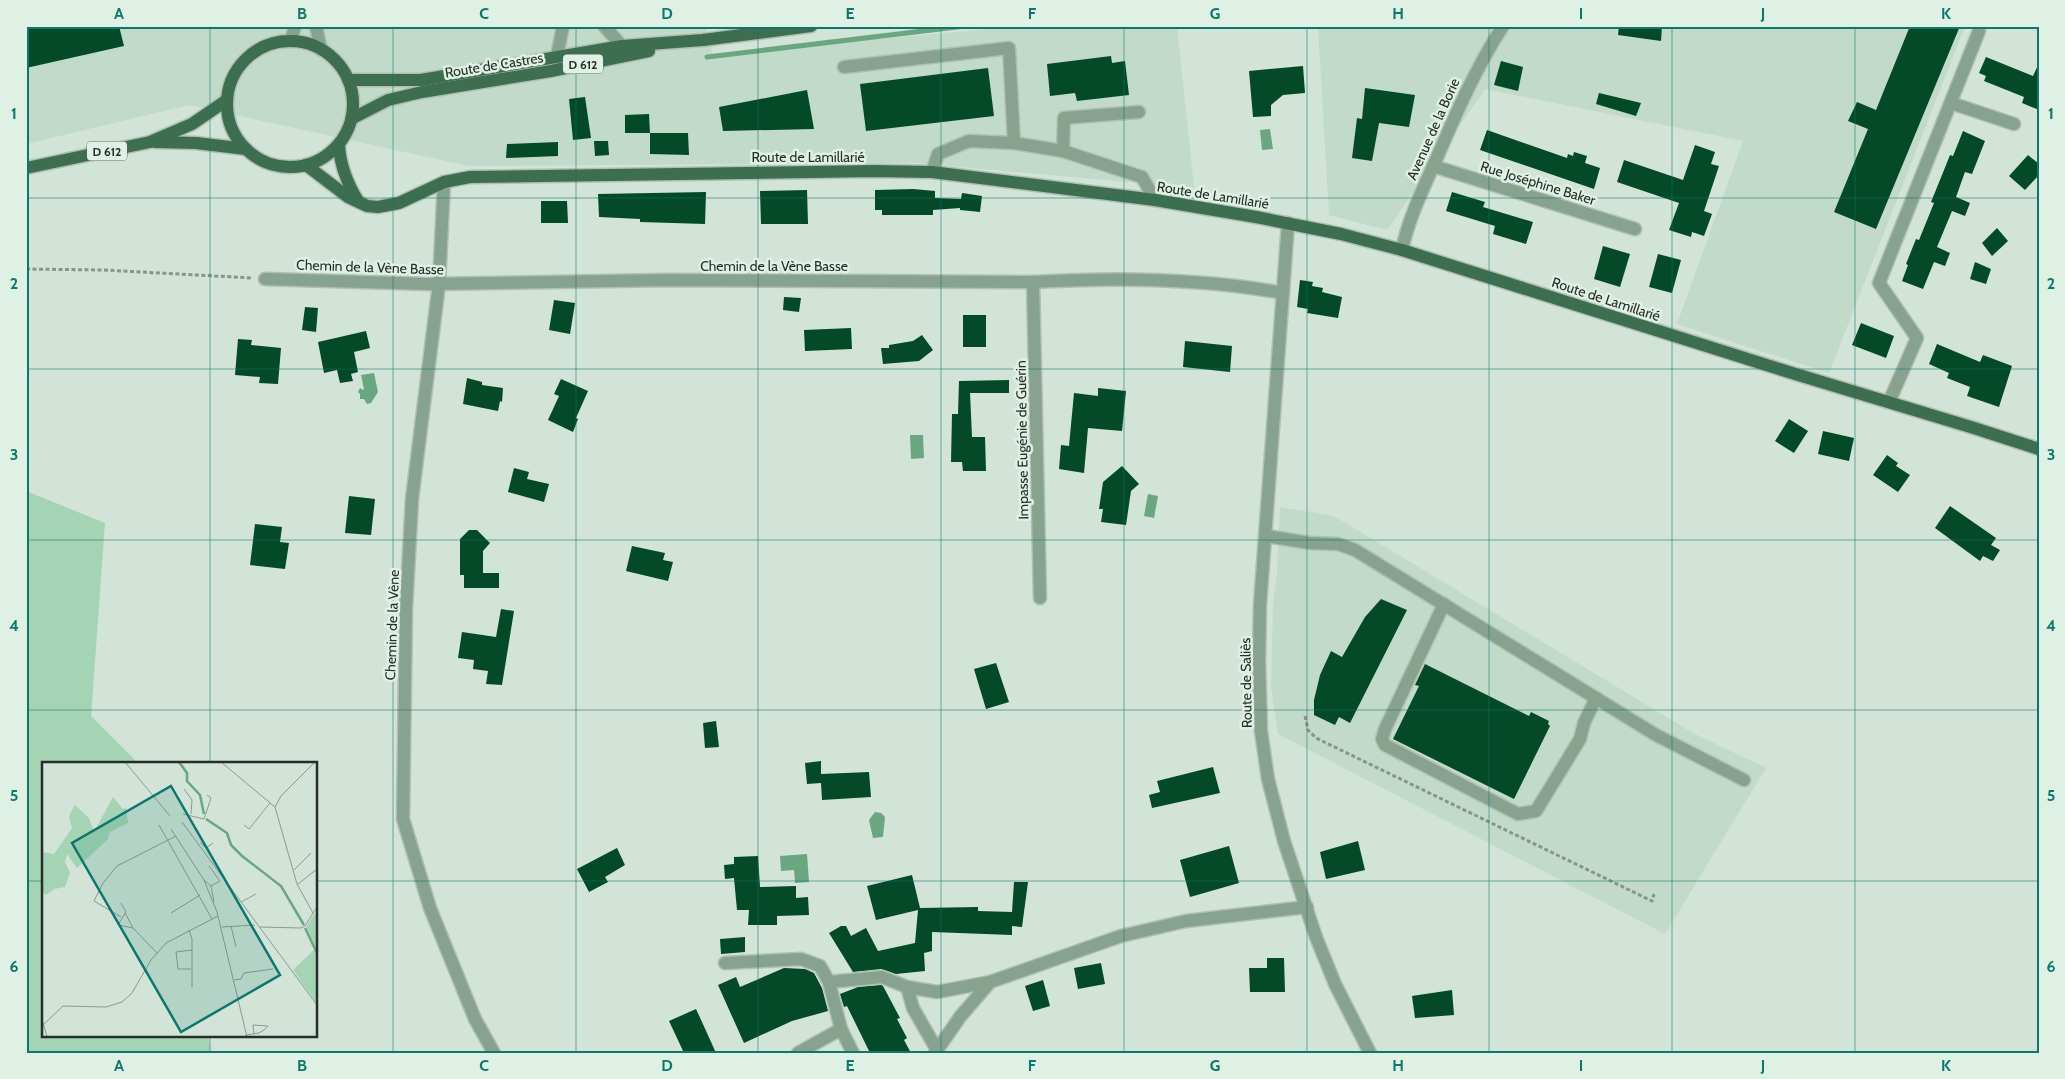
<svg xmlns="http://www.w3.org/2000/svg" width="2065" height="1079" viewBox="0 0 2065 1079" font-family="Cabin,sans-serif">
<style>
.built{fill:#c2dac9}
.green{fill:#a5d4b5}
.water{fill:#6aa780}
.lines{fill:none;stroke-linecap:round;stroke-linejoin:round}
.stream{stroke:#6aa780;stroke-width:5}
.building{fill:#044928}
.minor-casing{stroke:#b0bfb4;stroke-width:15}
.major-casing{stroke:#b0bfb4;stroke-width:15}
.path{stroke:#88948c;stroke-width:3;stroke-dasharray:4 2.5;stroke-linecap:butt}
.minor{stroke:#88a290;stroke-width:12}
.major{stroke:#3d6e50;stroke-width:12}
.grid{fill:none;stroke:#0f766e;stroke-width:1;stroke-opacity:0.55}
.labels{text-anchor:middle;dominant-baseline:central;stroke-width:5;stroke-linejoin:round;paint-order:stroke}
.shield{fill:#dff0e4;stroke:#5e6861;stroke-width:1}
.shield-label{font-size:12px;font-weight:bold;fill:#272d29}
.street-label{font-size:14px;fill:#272d29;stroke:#dff0e4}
.inset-river{fill:none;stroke:#6aa780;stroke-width:2.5}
.inset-road{fill:none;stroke:#8e9a91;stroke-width:1}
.view{fill:#0f766e;fill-opacity:0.15;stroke:#0f766e;stroke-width:2.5}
.inset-edge{fill:none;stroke:#272d29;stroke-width:2.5}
.neatline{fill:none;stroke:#0f766e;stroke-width:2}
.grid-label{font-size:16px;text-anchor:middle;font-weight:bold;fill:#0f766e}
</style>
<rect width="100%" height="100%" fill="#d2e3d7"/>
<!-- built -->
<g class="built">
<polygon points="26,26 706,26 713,55 1018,26 1177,26 1194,188 916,163 469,166 189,105 26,144"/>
<polygon points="1318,26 1965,26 1829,373 1677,324 1743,141 1485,89 1387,230 1329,215"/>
<polygon points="1280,507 1334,516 1693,733 1766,768 1665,934 1278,734 1271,687 1273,604 1277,574"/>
</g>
<!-- green -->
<polygon class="green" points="26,491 105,523 91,716 138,763 44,763 44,1035 208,1035 211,1053 26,1053"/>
<!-- water -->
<g class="water">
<polygon points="1270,129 1273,149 1262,150 1260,130"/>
<polygon points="374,373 378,392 371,403 367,404 364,399 360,399 360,394 358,392 360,388 363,390 364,389 361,375"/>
<polygon points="910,435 923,435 924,458 911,459"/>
<polygon points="1148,494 1158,496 1154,518 1144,516"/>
<polygon points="875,812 881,813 885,817 883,837 873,838 869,820"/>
<polygon points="807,854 809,882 795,883 794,870 781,871 780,856"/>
</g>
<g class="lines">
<!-- stream -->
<polyline class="stream" points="707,57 965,26"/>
</g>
<!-- building -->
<g class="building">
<polygon points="26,26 119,26 124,46 26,68"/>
<polygon points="1619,26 1662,26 1661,41 1618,35"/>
<polygon points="1910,26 1960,26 1876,229 1834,212 1868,129 1848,121 1857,102 1876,110"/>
<polygon points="1111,56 1112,63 1125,61 1129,95 1077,101 1075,93 1050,96 1047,64"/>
<polygon points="1986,57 2033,76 2039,63 2039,110 2022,103 2024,97 1984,81 1986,76 1979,73"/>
<polygon points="1501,61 1523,67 1518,91 1494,85"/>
<polygon points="1303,66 1305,93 1283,95 1271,105 1271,116 1253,117 1249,71"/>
<polygon points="988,68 994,116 866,131 860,84"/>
<polygon points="1365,88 1415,95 1409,127 1379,123 1372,161 1352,158 1357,118 1362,119"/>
<polygon points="807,90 814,129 723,131 719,107"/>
<polygon points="1599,93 1641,103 1636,116 1596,104"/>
<polygon points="585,97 591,138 573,140 569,99"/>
<polygon points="649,114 650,133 625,133 625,115"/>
<polygon points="1487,130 1567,158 1568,154 1573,156 1574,152 1587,156 1585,163 1600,168 1594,189 1480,150"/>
<polygon points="1963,131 1985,141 1972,174 1965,172 1956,197 1970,203 1965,216 1952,211 1937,247 1950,253 1945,266 1934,262 1923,289 1902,281 1908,265 1906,264 1916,239 1919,240 1934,203 1931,202 1942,175 1950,155 1953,156"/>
<polygon points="650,133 688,133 689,155 650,154"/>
<polygon points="594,141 608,141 609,155 595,156"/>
<polygon points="558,142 558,156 506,158 507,144"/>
<polygon points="1695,145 1715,152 1711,164 1719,166 1704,211 1712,214 1704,236 1692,232 1691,237 1669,230 1679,203 1617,182 1624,160 1683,180"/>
<polygon points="2028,155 2039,164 2039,175 2025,190 2009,176"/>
<polygon points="913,189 935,191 935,198 961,199 962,193 982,196 980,212 960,210 960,208 933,210 933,215 882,215 882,210 875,210 875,190"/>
<polygon points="807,190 808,224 761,224 760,191"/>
<polygon points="706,192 705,224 640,222 640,219 599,217 598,194"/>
<polygon points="1452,192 1485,202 1483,207 1533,222 1526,244 1493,234 1495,226 1446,211"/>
<polygon points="541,201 567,201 568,223 541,223"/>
<polygon points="1997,228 2008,241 1992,256 1982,243"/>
<polygon points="1603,246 1630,254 1620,287 1594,279"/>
<polygon points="1658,254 1681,260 1672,293 1649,287"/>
<polygon points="1975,262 1991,269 1986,284 1970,279"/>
<polygon points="1300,280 1313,282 1312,286 1323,288 1322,292 1342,297 1338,318 1307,313 1308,309 1297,307"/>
<polygon points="784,297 801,298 799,312 783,310"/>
<polygon points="554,300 575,303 570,334 549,330"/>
<polygon points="305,307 318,308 316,332 302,330"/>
<rect x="963" y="315" width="23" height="32"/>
<polygon points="1861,323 1894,336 1886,358 1852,345"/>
<polygon points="851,328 852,349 805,351 804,330"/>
<polygon points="366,331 370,348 354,352 358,372 351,374 353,381 340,383 337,370 324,373 318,342"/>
<polygon points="922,335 933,350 919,361 883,364 881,348 889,348 889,345 913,341"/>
<polygon points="238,339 252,340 251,345 281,348 278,384 259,383 260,377 235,375"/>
<polygon points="1185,341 1232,346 1230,372 1183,367"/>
<polygon points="1937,344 1980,362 1983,355 2012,366 1999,407 1967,396 1970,387 1947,378 1949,373 1929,364"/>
<polygon points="467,378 482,382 482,385 503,388 502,402 500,401 498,411 463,404"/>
<polygon points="561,379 588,391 576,418 578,419 573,432 548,420 559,396 554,394"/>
<polygon points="1009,380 1009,393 970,393 972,437 985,437 986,471 963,471 962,462 951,462 952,414 958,414 959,381"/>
<polygon points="1098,388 1126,391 1122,431 1088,428 1084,473 1059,469 1061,445 1069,446 1074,393 1098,396"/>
<polygon points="1789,419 1808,431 1794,453 1775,441"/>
<polygon points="1823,431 1854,438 1849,461 1818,454"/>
<polygon points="1887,455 1898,463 1896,466 1910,475 1898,492 1873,475"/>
<polygon points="1122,466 1139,484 1131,491 1126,525 1101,522 1103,509 1099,509 1103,482"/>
<polygon points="514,468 529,472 527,479 549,484 544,502 508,492"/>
<polygon points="349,496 375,499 371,535 345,533"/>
<polygon points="1950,506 1996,538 1991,545 2000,550 1993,561 1983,556 1980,561 1935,528"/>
<polygon points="255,524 282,527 280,542 289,543 285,569 250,565"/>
<polygon points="469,530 477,530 490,543 483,551 483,573 499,573 499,588 464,588 464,575 460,575 460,539"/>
<polygon points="632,546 665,553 663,560 673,562 668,581 626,571"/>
<polygon points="1381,599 1407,610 1350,723 1339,717 1335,725 1314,715 1314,700 1320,675 1331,651 1342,657 1365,617"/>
<polygon points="501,609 514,611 502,685 486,684 488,671 473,669 474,660 458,658 462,632 496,637"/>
<polygon points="996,663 1009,702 986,709 974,669"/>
<polygon points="1425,664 1529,716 1531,712 1549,721 1548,724 1550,726 1514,799 1393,739 1419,686 1415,685"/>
<polygon points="716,721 719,747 705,748 703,723"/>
<polygon points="821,761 821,774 869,772 871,797 822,800 821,783 807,784 805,763"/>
<polygon points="1213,767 1220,793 1152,808 1149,795 1160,792 1157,781"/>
<polygon points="1358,841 1365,870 1326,879 1320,852"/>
<polygon points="1229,846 1239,883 1190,897 1180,860"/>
<polygon points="617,848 625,865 605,877 608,882 589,892 577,869"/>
<polygon points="758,856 760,887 796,886 796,898 808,897 809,915 777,916 777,925 748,925 749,910 737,910 734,878 725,879 724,865 734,864 734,857"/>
<polygon points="912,875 920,908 978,907 978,911 1012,912 1014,882 1028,882 1022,927 1012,926 1012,935 932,932 932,951 924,953 925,971 896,974 881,969 853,972 829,933 841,926 846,926 851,936 866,928 878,951 915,943 918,910 876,920 867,886"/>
<polygon points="745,937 745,952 721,954 720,939"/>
<polygon points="1267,958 1284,958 1285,992 1250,992 1249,968 1267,968"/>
<polygon points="1101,963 1105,984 1078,989 1074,968"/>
<polygon points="784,968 805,969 814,973 822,988 828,1011 792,1021 744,1043 718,985 736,977 740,987"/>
<polygon points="1043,980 1050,1006 1033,1011 1025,986"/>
<polygon points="881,985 883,986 900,1018 897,1019 907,1038 904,1040 911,1053 870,1053 847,1006 844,1007 840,994 858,987"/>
<polygon points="1452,990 1454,1015 1415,1018 1412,996"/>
<polygon points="696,1009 702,1022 716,1053 684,1053 669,1021"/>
</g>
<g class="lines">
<defs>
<g id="minor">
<polyline points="316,26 321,50"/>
<polyline points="604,26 622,46"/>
<polyline points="291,40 295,26"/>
<polyline points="557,56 563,26"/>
<polyline points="844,67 1009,48 1014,143"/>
<polyline points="1951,103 2014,124"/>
<polyline points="1063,151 1064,118 1139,112"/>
<polyline points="1433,166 1635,229"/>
<polyline points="932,172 938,154 969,141 1014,143 1063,151 1142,177 1155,200"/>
<polyline points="444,182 439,284 412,499 406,609 403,819 430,908 475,1019 494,1053"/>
<polyline points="1288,223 1260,605 1259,661 1261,731 1268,779 1284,841 1316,937 1335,984 1370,1053"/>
<path d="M1402,250C1409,216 1425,185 1439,153C1458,109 1477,66 1503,26"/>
<path d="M265,279L429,284L667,280L1033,282C1117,277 1201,278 1283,293"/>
<polyline points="1033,282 1040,598"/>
<polyline points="1889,402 1917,338 1879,283 1979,31"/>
<polyline points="1266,536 1310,543 1338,544 1355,550 1656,735 1744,780"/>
<polyline points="1444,604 1385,729 1382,739 1385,745 1518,814 1536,811 1580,739 1584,723 1596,698"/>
<polyline points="725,963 801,959 820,966 829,982 841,1029 853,1053"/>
<polyline points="829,982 882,977 907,987 937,992 990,982"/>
<polyline points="907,987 913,1008 937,1050"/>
<polyline points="798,1053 841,1029"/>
<polyline points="935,1053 960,1017 990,982 1121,936 1186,921 1307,907"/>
</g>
<g id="major">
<circle cx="290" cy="104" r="63"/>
<polyline points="348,80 421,80 622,46 703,40 811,26"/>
<polyline points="353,118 388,100 422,92 551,71 649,51"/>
<polyline points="155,142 196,143 246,149"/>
<path d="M339,145C340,166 347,183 358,201"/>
<polyline points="306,165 348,197 367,206 378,207 399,203 444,182 470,177 874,171 932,172 1155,200 1256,217 1341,234 1402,250 1792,373 1974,428 2039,449"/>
<polyline points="26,168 150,142 192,124 227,100"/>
</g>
</defs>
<!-- minor casing -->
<use href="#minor" class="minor-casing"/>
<!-- major casing -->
<use href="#major" class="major-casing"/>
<!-- path -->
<g class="path">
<polyline points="26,269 104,270 253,278"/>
<polyline points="1305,716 1308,730 1316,738 1652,901 1654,894"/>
</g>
<!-- minor -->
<use href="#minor" class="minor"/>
<!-- major -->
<use href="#major" class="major"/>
</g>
<!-- grid -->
<path class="grid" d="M210,26V763M393,26V1053M576,26V1053M758,26V1053M941,26V1053M1124,26V1053M1307,26V1053M1489,26V1053M1672,26V1053M1855,26V1053M26,198H2039M26,369H2039M26,540H2039M26,710H2039M26,881H44M316,881H2039M210,1035V1053"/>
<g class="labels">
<!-- shield labels -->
<g class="shield">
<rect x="563" y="54.5" width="40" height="19" rx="4"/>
<rect x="87" y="141.5" width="40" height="19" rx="4"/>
</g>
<g class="shield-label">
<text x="583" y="64">D 612</text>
<text x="107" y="151">D 612</text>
</g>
<!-- street labels -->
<g class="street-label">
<text transform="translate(494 65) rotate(-9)">Route de Castres</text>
<text transform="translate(1433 129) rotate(-66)">Avenue de la Borie</text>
<text x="808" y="157">Route de Lamillarié</text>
<text transform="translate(1538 183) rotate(17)">Rue Joséphine Baker</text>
<text transform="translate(1213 195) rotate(9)">Route de Lamillarié</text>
<text x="774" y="266">Chemin de la Vène Basse</text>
<text transform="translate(370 267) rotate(2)">Chemin de la Vène Basse</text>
<text transform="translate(1606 299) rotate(18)">Route de Lamillarié</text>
<text transform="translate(1022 440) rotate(-91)">Impasse Eugénie de Guérin</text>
<text transform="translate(392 625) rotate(-88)">Chemin de la Vène</text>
<text transform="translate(1246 683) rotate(-91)">Route de Saliès</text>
</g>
</g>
<!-- overview -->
<g transform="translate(42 762)">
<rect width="275" height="275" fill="#d2e3d7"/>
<path d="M71,35L81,47L84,46L86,61L68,70L66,77L35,106L25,92L23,100L28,111L23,125L12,127L4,133L0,129V90L12,92L30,66L27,54L33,43L47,56L52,70ZM273,151L275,154V242L251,208L274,186L264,165Z" fill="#a5d4b5"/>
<path class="inset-river" d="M137,0L145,11V19L158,33L162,52M164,57L185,71L189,83L200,94L239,124L262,163M263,166L275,191"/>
<path class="inset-road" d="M83,0L128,54M179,0L233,45L255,122L271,151M142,27L150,38L149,52M233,45L239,34L273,0M141,52L162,57L169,36L165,33M140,60L275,243M117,63L170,157M202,63L207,67L228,41M129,67L162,118L175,150L205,275M158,80L164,86L171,81M167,104L178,119L169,124M252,108L269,91M162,118L169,124L172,140M256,122L275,107M199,140L214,132M79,141L84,150L76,163L91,166L115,191M83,151L91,166M129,151L158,133M79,155L52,139L61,121L75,104L134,74M189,164L194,185M180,165L213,163M218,165L259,166L263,164L275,145M147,168L150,177V225M149,207H136L134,190L150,188M192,218L199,217L202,211L231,207M0,257L5,275M0,264L21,244L64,245L80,240L90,231L109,198L124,181L176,154M202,275L204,273L217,271L222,268L226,264L211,263L212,272"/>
<path class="view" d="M129,24L238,213L139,270L30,81Z"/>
<rect width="275" height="275" class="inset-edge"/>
</g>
<!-- border -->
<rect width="2065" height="1079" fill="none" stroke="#dff0e4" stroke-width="55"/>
<rect x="28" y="28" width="2010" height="1024" class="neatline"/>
<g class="grid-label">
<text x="119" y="19">A</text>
<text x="302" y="19">B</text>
<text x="484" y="19">C</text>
<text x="667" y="19">D</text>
<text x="850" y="19">E</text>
<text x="1032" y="19">F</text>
<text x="1215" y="19">G</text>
<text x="1398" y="19">H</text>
<text x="1581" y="19">I</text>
<text x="1763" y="19">J</text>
<text x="1946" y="19">K</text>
<text x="14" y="119">1</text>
<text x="2051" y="119">1</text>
<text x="14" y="289">2</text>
<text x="2051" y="289">2</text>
<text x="14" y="460">3</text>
<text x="2051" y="460">3</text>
<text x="14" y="631">4</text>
<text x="2051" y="631">4</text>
<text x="14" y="801">5</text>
<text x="2051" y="801">5</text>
<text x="14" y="972">6</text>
<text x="2051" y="972">6</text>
<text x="119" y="1071">A</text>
<text x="302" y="1071">B</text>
<text x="484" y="1071">C</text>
<text x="667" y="1071">D</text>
<text x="850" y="1071">E</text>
<text x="1032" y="1071">F</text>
<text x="1215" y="1071">G</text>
<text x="1398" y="1071">H</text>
<text x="1581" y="1071">I</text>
<text x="1763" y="1071">J</text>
<text x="1946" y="1071">K</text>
</g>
</svg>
